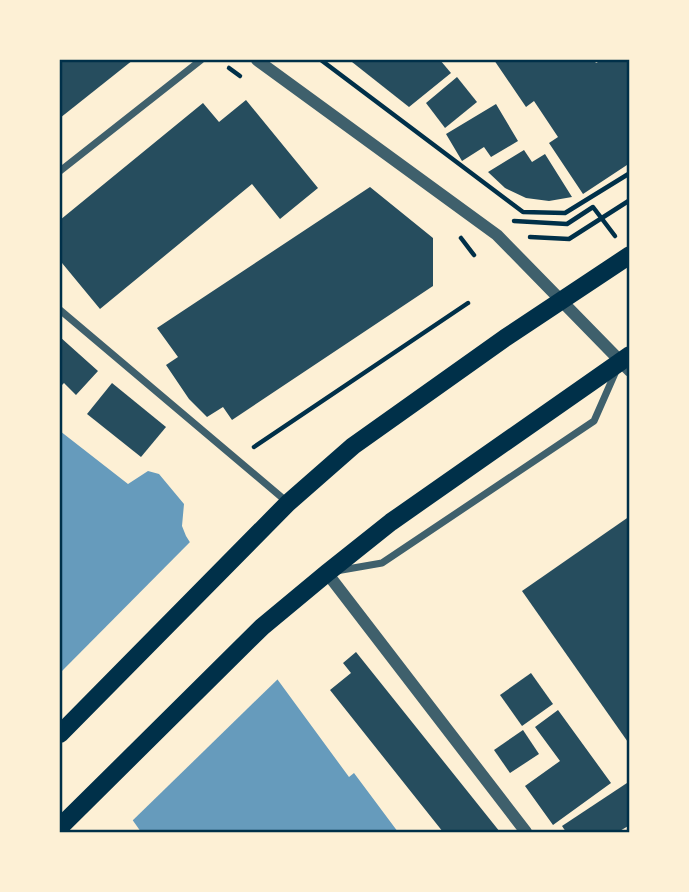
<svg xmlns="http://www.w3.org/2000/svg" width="689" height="892" viewBox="0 0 689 892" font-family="'Nunito Sans',sans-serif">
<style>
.water{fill:#669bbc}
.pier{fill:#fdf0d5}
.building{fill:#264d5e}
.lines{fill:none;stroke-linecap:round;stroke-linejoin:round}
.path{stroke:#003049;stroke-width:4.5}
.minor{stroke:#3f606c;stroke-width:7}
.tertiary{stroke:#3f606c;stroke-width:12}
.primary{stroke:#003049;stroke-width:18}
.neatline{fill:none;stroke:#003049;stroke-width:2.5}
</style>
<rect width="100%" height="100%" fill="#fdf0d5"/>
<!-- water -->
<polygon class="water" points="60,431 128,484 148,471 159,474 184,504 182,526 186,536 272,672 349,777 354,773 398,832 141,832 60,717"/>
<!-- pier -->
<polygon class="pier" points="193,539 280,677 130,823 60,723 60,673"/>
<!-- building -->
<g class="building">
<polygon points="60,60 133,60 60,118"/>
<polygon points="356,60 440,60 451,73 409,107 352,62"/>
<polygon points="494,60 577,60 578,62 594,60 596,63 602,60 630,60 630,163 583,194 549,143 558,137 534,101 526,107"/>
<polygon points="457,77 477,102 445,128 426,103"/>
<polygon points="246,100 318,188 280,219 252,184 100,309 62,263 60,265 60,220 203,103 219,122"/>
<polygon points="496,104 518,141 491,157 484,147 462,161 446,134"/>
<polygon points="524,150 532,162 545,154 572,197 549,201 526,198 505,188 488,172"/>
<polygon points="370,187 433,238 433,286 232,420 223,407 207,417 189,399 166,365 178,357 157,328"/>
<polygon points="60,337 98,371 76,395 64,383 60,387"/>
<polygon points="112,383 166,427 141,457 87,414"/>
<polygon points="630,516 630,745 522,591"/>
<polygon points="356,652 500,832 443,832 330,690 351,673 343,663"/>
<polygon points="531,673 553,704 522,726 500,695"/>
<polygon points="558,710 611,783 553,825 525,786 560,761 535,727"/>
<polygon points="523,730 539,754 510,773 494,750"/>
<polygon points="630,781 630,825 618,832 566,832 562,826"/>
</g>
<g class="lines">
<!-- path -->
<g class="path">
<polyline points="321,60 523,212 565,213 630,173"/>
<polyline points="229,68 240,76"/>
<polyline points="514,221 567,224 593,207 615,236"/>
<polyline points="530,237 569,239 630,200"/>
<polyline points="461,238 474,255"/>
<polyline points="254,447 468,303"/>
</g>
<!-- minor -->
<g class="minor">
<polyline points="60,171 201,60"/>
<polyline points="60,310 286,501"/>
<polyline points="336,571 382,563 594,421 616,371"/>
</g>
<!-- tertiary -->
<g class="tertiary">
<polyline points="257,60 497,235 630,371"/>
<polyline points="327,573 526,832"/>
</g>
<!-- primary -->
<g class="primary">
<polyline points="60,734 288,503 353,446 505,338 630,255"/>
<polyline points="60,827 262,627 327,573 391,522 630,355"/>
</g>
</g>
<!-- border -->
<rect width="689" height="892" fill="none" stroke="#fdf0d5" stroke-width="122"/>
<rect x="61" y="61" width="567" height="770" class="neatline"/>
</svg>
